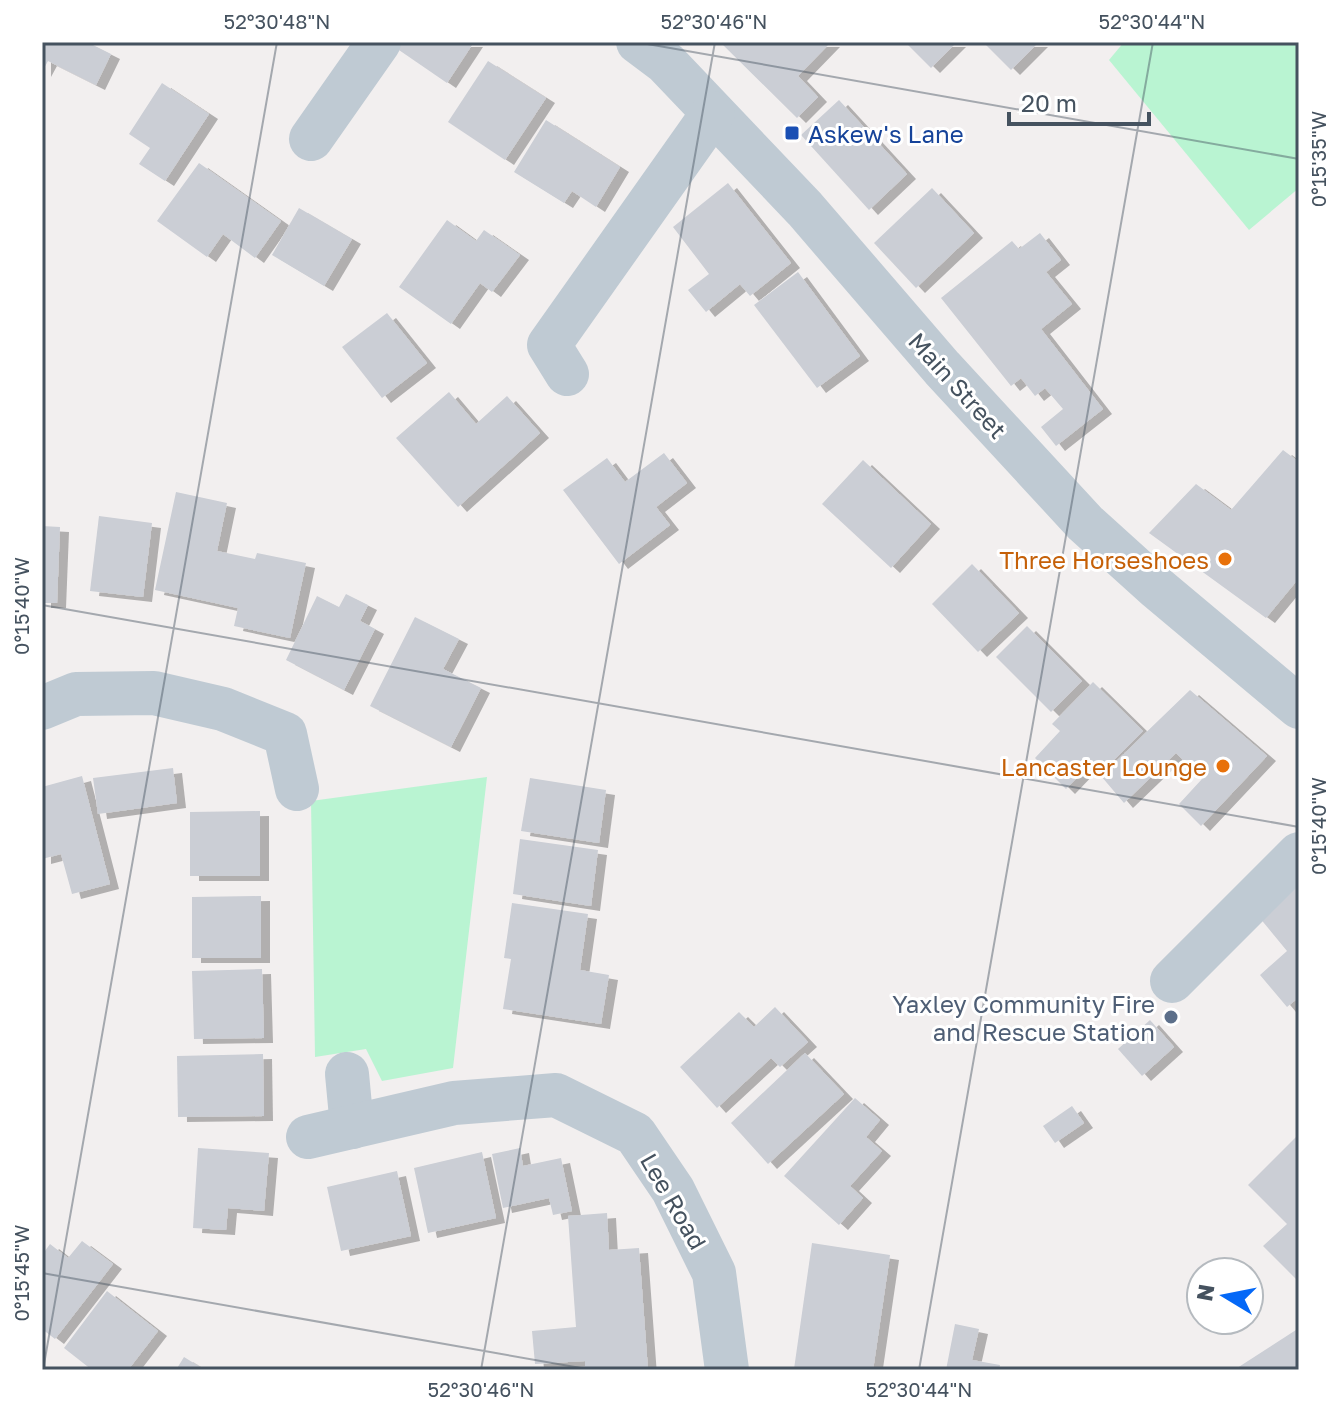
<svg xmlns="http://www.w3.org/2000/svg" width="1341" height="1412" viewBox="0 0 1341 1412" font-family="'Golos Text',sans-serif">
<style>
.green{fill:#b9f4d2}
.building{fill:#cbced5;filter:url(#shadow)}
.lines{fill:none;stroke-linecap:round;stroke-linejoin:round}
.minor{stroke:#bfcad3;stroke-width:44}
.ticks{fill:none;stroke:#45525f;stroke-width:2;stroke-opacity:0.45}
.transit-dot{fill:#1a4fb4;stroke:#fff;stroke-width:3}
.food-dot{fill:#e8710a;stroke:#fff;stroke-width:3}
.service-dot{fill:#5c6f8a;stroke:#fff;stroke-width:3}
.labels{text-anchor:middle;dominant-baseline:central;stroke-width:6;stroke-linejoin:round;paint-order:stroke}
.transit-label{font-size:24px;fill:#164399;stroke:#fff;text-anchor:start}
.street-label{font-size:24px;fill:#45525f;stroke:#fff}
.food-label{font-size:24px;fill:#c56008;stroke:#fff;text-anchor:end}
.service-label{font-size:24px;fill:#4e5e75;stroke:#fff;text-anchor:end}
.neatline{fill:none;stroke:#45525f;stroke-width:3}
.ticks-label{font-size:20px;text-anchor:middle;fill:#45525f}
</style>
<defs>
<filter id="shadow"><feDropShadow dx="9" dy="5" stdDeviation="0" flood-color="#0004"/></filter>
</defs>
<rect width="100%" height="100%" fill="#f2efef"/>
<!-- green -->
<g class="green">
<polygon points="1124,42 1299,42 1299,188 1249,230 1109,60"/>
<polygon points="487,777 453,1068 382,1081 366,1049 315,1057 311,801"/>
</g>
<!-- building -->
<g class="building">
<polygon points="42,42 87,42 111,54 96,85 48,61 42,72"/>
<polygon points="400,42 474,42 447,83 396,48"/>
<polygon points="720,42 831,42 798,76 818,97 797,118"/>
<polygon points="905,42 957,42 931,68"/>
<polygon points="983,42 1039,42 1011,70"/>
<polygon points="488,61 546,98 505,160 448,122"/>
<polygon points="162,83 209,114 165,181 139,164 150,148 129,134"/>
<polygon points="839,100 907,174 869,210 801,135"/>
<polygon points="546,120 620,167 596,207 572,191 564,203 514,172"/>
<polygon points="199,163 281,221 255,258 223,234 207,257 157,221"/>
<polygon points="728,183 791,263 750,296 740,284 706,312 688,290 709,274 673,227"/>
<polygon points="932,188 974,233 916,288 874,243"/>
<polygon points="299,208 352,239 324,286 272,255"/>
<polygon points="447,220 476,241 484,230 520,255 492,292 480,283 451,324 399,287"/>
<polygon points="1040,233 1061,260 1046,272 1072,304 1041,329 1103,409 1056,446 1041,427 1063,409 1045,388 1035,396 1021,378 1011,386 941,298 1012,241 1019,249"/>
<polygon points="798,272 860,356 817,388 754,305"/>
<polygon points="387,313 427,363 382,398 342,347"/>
<polygon points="449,392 476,424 507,396 540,433 458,507 396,438"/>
<polygon points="1283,450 1299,462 1299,578 1266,618 1149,533 1196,484 1231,510"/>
<polygon points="664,453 687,483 656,507 670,525 619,564 563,490 607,458 625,482"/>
<polygon points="863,460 931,524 891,568 822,504"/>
<polygon points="176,492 227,503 217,551 255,559 257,553 306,563 290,638 234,626 238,608 155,590"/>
<polygon points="99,516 152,523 143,597 90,591"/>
<polygon points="42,526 60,527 57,603 42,603"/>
<polygon points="972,564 1019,613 978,652 932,604"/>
<polygon points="346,594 368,605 360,621 375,629 344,690 286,660 317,596 339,607"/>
<polygon points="415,617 459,639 443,669 481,688 451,747 370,706"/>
<polygon points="1027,626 1082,681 1051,712 996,657"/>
<polygon points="1093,682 1143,731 1101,773 1091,763 1066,789 1035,758 1060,731 1052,724"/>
<polygon points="1190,690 1267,756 1201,826 1179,804 1202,779 1176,753 1124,803 1101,776"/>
<polygon points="173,768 177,803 98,814 93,778"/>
<polygon points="82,776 110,884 72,894 61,854 42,859 42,787"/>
<polygon points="530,778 606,790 599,843 521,831"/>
<polygon points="260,811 260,876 190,876 190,812"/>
<polygon points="520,839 598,850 591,906 513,894"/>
<polygon points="1299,884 1299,997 1287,1007 1260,975 1287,951 1259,917"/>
<polygon points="261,896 261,958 192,958 192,897"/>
<polygon points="512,903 588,914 580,970 609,975 601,1024 503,1009 511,959 504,958"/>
<polygon points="262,969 264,1038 194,1039 192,971"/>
<polygon points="775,1007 808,1042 780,1067 771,1058 717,1108 680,1067 739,1012 754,1027"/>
<polygon points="1150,1020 1174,1047 1142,1076 1118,1049"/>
<polygon points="805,1053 844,1094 768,1164 731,1123"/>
<polygon points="263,1054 264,1116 178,1117 177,1056"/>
<polygon points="855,1098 880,1120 866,1137 882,1151 850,1186 863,1198 839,1225 784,1176"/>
<polygon points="1072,1106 1084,1123 1055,1143 1043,1126"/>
<polygon points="1299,1134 1299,1276 1296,1279 1263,1246 1287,1224 1248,1185"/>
<polygon points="198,1148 269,1153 264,1211 228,1208 226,1230 193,1228"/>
<polygon points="520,1148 523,1166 561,1158 572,1211 553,1215 549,1198 503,1208 492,1154"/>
<polygon points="482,1152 496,1218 428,1233 414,1168"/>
<polygon points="397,1171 411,1236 341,1251 327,1187"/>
<polygon points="607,1213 609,1250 639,1248 648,1370 585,1370 585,1361 535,1364 532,1331 576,1327 568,1216"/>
<polygon points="82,1241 113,1264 55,1339 42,1329 42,1255 50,1244 68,1258"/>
<polygon points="812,1243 890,1255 873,1370 794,1369"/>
<polygon points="107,1291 158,1331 128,1370 92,1370 64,1348"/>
<polygon points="955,1324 979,1329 972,1360 1000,1365 999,1370 946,1370"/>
<polygon points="1299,1328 1299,1370 1234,1370"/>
<polygon points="184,1357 205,1370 176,1370"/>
</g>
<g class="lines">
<!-- minor -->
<g class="minor">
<polyline points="638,42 666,63 805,209 942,368 1085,523 1157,588 1299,707"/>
<polyline points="311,139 379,42"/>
<polyline points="567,374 549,345 713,113"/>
<polyline points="42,708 76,694 154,693 223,709 285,734 297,789"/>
<polyline points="1172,981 1299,854"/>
<polyline points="347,1074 352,1127"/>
<polyline points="308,1137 454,1103 556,1095 635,1134 673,1190 714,1273 727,1370"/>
</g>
</g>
<!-- ticks -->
<path class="ticks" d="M636,42L1299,159M42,605L1299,827M42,1273L592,1370M43,1370L277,42M481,1370L715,42M919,1370L1153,42"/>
<!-- markers -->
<rect class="transit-dot" x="784" y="125" width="16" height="16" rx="4"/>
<g class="food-dot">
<circle cx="1225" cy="559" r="8"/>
<circle cx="1223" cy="766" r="8"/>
</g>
<circle class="service-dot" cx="1171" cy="1017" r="8"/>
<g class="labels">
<!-- transit labels -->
<g class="transit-label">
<text x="808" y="133">Askew's Lane</text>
</g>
<!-- street labels -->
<g class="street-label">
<text transform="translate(958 385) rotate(48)">Main Street</text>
<text transform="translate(674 1201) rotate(60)">Lee Road</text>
</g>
<!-- food labels -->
<g class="food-label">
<text x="1209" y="559">Three Horseshoes</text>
<text x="1207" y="766">Lancaster Lounge</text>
</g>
<!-- service labels -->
<g class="service-label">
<text x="1155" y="1003">Yaxley Community Fire<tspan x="1155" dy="28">and Rescue Station</tspan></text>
</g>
</g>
<!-- border -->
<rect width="1341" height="1412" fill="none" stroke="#ffffff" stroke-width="88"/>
<!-- north arrow -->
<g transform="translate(1225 1296) rotate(280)"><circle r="38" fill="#ffffff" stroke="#b5babf" stroke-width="2"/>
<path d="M0-6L14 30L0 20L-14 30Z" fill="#0468f7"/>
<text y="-12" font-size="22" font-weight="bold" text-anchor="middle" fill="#45525f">N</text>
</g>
<!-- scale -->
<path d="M1009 112v12h140v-12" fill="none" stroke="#45525f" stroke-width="4"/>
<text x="1021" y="112" font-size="24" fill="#45525f" stroke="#ffffff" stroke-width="6" paint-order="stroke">20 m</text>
<rect x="44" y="44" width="1253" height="1324" class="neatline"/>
<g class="ticks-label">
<text x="277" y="29">52°30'48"N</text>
<text x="714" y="29">52°30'46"N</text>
<text x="1152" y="29">52°30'44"N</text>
<text transform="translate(1319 159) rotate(-90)" y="7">0°15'35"W</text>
<text transform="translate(22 606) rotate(-90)" y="7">0°15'40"W</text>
<text transform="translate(1319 826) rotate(-90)" y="7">0°15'40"W</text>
<text transform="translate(22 1273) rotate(-90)" y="7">0°15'45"W</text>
<text x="481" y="1397">52°30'46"N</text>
<text x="919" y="1397">52°30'44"N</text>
</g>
</svg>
